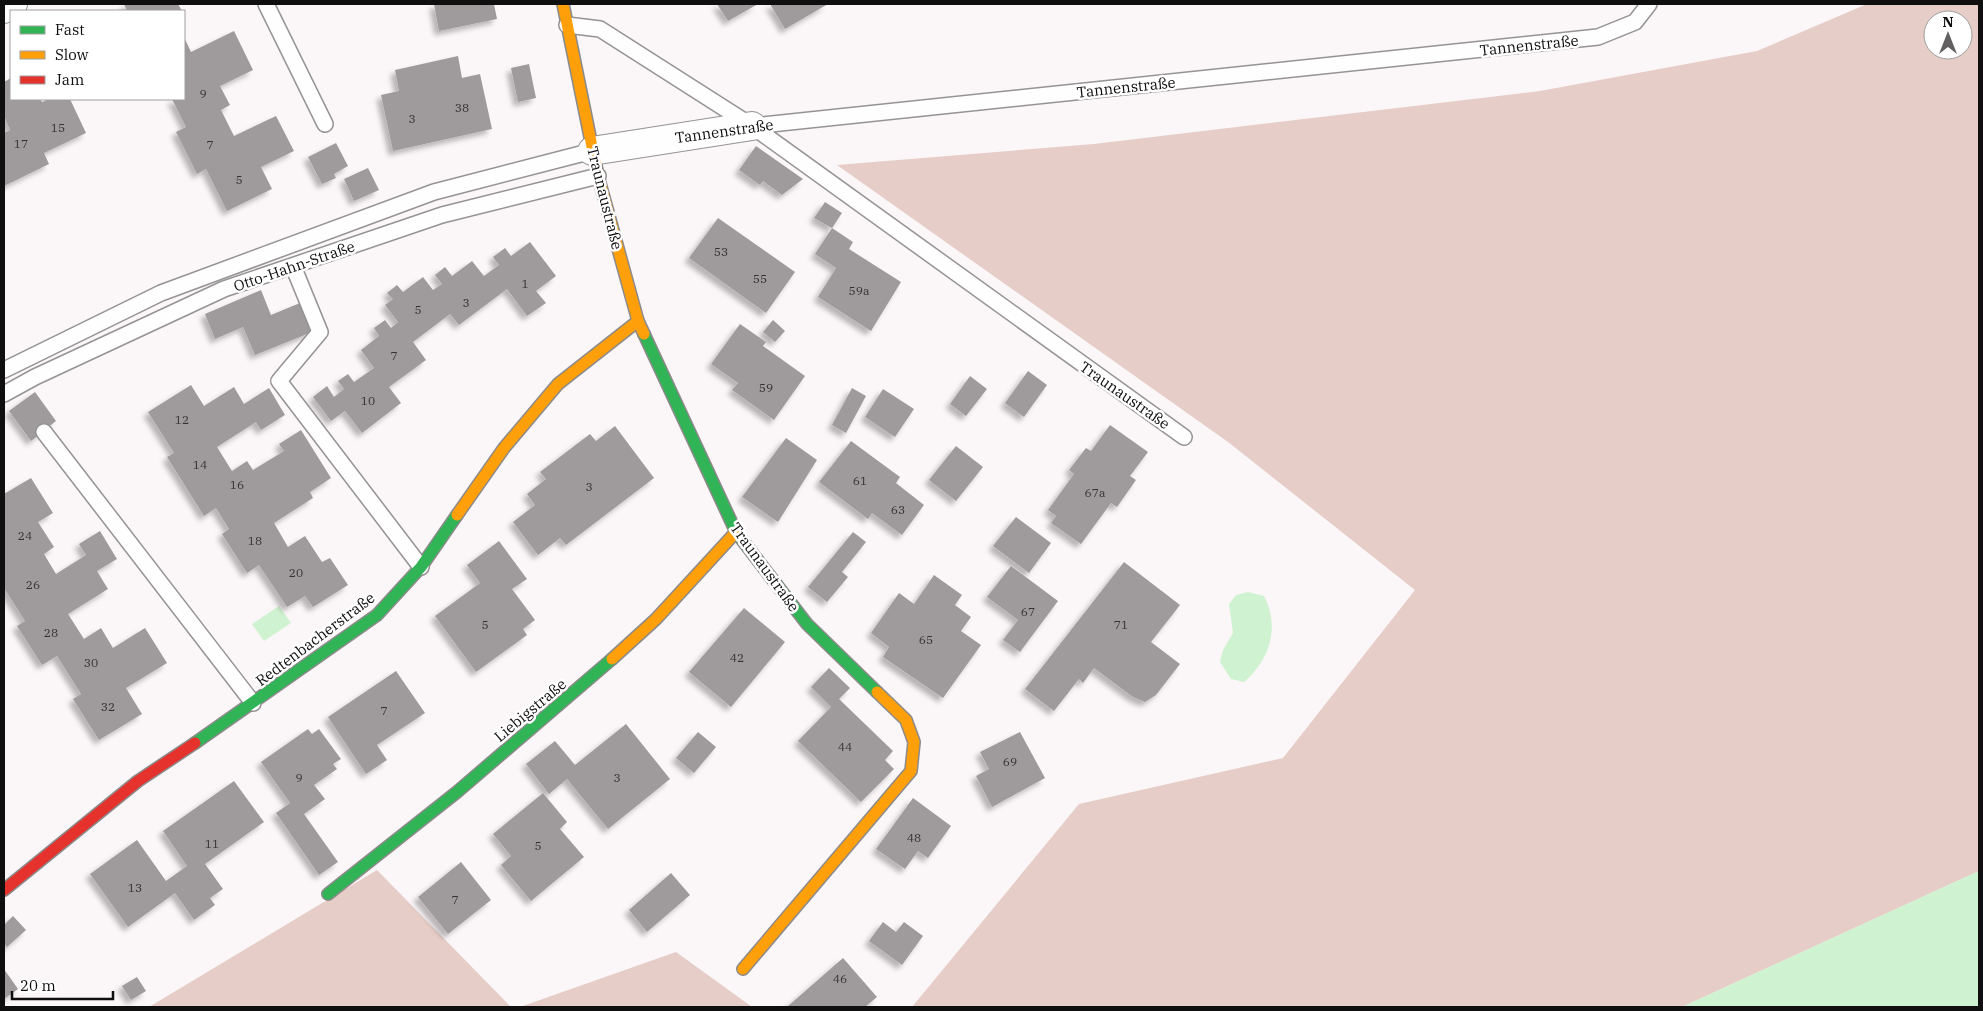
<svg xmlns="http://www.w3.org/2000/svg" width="1983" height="1011" viewBox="0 0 1983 1011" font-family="'IBM Plex Serif',serif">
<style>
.forest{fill:#e6cdc7;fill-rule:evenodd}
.water{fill:#cff2d0}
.building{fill:#9f9b9d;filter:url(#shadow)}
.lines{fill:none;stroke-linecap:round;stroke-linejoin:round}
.lane-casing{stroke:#959394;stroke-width:18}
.street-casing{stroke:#959394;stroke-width:30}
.fast-casing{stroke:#8c8a8b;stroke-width:14}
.slow-casing{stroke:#8c8a8b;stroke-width:14}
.jam-casing{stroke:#8c8a8b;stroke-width:14}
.lane{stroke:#fefefe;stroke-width:15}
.street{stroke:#fefefe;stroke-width:28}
.fast{stroke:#30b455;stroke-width:11}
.slow{stroke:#ff9f0a;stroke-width:11}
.jam{stroke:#e5322d;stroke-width:11}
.labels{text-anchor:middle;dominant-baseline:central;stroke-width:5;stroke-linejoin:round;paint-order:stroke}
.number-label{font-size:12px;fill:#333232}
.street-label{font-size:15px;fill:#0f0f0f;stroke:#fff}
</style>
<defs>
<filter id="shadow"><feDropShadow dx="-4.5" dy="4.5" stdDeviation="2.5" flood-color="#0004"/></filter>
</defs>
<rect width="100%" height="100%" fill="#fbf6f8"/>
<!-- forest -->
<g class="forest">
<path d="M1867,4H1979V871L1682,1007H912L1079,804L1283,758L1415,590L1228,442L837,165L1094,144L1540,91L1757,51ZM1933,20H1963V50H1933Z"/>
<polygon points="377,870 511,1007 149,1007"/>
<polygon points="676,952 752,1007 520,1007"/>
</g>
<!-- water -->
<g class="water">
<path d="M1248,592L1264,596C1280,627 1270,660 1244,682L1231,679L1220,662L1223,650L1233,633L1229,604L1236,595Z"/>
<polygon points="279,606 291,623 264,641 252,624"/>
<polygon points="1979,871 1979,1007 1682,1007"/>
</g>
<!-- building -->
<g class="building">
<polygon points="124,4 178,4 182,11 127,11"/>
<polygon points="434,4 494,4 497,19 439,31"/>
<polygon points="717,4 758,4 728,21"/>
<polygon points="770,4 828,4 785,29"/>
<polygon points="234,31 253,70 220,86 230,105 221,110 234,136 276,116 294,151 261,167 272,189 227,211 206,169 197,174 176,132 186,127 172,99 184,99 184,37 191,52"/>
<polygon points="458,56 462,78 480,74 492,129 393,151 381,95 399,91 395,70"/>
<polygon points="529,64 536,98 518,102 511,68"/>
<polygon points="11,78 11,99 40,99 42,102 49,99 70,99 86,133 44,153 49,164 4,186 4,133 10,130 4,116 4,82"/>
<polygon points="336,143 348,166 334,174 336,178 322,184 308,157"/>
<polygon points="756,146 803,179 782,195 763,181 760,185 739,170"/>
<polygon points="368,168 379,190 354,201 344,179"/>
<polygon points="825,202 842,213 832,228 814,218"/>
<polygon points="718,218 795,272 766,313 689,258"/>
<polygon points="832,228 853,242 849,249 901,282 871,331 818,297 836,268 815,254"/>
<polygon points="530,242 556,276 536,291 546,303 527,316 507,289 459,325 450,314 413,342 426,360 389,387 401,403 362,433 345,411 331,421 313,397 327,386 334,397 344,389 338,381 348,374 354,382 374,368 361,350 379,336 374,328 385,320 391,328 398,322 385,305 393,299 387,293 397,285 403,292 423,277 433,290 442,284 435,275 445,267 452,276 472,261 484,276 499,265 493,257 505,248 511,256"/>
<polygon points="261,290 271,315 300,303 312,332 255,355 243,327 215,339 205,314"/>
<polygon points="773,320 785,331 775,342 763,332"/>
<polygon points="740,324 766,342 763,346 805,376 774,420 732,390 738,383 711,364"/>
<polygon points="1028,371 1047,385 1024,417 1005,403"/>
<polygon points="970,376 987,389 966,416 950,404"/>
<polygon points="191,385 204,406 234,387 244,404 269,388 285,415 261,430 256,422 217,447 232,471 247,461 253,470 284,451 279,444 301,430 331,478 310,492 313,498 274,523 288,547 305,536 322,562 330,558 348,585 313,607 305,596 287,607 259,565 247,573 222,534 229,529 216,508 204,516 167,457 174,453 148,412"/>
<polygon points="852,388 866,396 846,433 832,425"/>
<polygon points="883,389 914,409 895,437 865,417"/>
<polygon points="35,392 56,421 31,441 9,411"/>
<polygon points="1110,425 1148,452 1130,476 1136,480 1117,507 1111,503 1081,544 1051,523 1056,516 1048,510 1074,474 1069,470 1086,448 1091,451"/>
<polygon points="615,426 654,478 566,545 560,538 538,555 513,522 535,505 527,494 546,479 540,472 590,434 596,441"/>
<polygon points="786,438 817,460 778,522 742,497"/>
<polygon points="851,441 900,477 896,483 924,505 902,535 872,513 868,519 819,482"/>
<polygon points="956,446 983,467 956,501 929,480"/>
<polygon points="31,478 53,513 38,522 54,547 44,554 56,574 86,555 79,544 100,531 117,559 97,571 108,589 68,614 84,639 101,628 113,648 145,628 167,663 126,688 142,714 99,740 73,699 81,694 57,656 42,665 17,626 25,621 4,588 4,494"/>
<polygon points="1016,517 1051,543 1029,573 993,546"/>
<polygon points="853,532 866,542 842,572 848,577 827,602 808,587"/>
<polygon points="499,541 527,579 512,589 535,620 523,629 527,635 476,672 435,616 480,583 467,565"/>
<polygon points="1124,562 1180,605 1151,642 1180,664 1156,695 1145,702 1133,697 1094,668 1083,683 1079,679 1054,711 1025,689"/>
<polygon points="1011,566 1058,601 1020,652 1003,640 1018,620 987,597"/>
<polygon points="934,575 962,595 955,605 971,617 961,631 981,645 943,698 883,657 889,647 871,633 899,593 914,604"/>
<polygon points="744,608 785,642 731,707 689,672"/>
<polygon points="829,668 850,688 839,699 893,751 885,760 894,769 861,802 798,741 831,707 811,687"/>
<polygon points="396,671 425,713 377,745 387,760 366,774 328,717"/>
<polygon points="626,724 670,779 608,829 567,779 549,794 526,764 555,741 575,765"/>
<polygon points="308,729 312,734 319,729 341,759 333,764 337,769 314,785 325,799 304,814 338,862 319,875 276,813 290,803 261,762"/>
<polygon points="698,732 716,747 694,773 676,758"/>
<polygon points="1020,732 1045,778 992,807 976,776 989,769 980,752"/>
<polygon points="234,781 264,822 205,864 223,889 210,898 215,905 194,920 175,893 128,927 90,874 137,840 166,881 187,866 163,831"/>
<polygon points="543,793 567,822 560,829 584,857 531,901 501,865 511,856 493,834"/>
<polygon points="913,798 951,826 928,858 918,851 905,869 876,849"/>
<polygon points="461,862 491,900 448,934 418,897"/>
<polygon points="671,873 690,895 647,932 629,910"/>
<polygon points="13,916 26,930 7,947 4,943 4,925"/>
<polygon points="883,922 896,932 904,922 923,936 902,965 869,941"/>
<polygon points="843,958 877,997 865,1007 787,1007"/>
<polygon points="4,969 18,989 4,999"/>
<polygon points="137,977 146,991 131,1000 122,986"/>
</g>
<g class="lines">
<defs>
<g id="lane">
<polyline points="266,4 325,124"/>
<polyline points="567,25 600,29 752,126 1184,437"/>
<polyline points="752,126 1598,37 1635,22 1649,4"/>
<polyline points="293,266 320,332 279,381 421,567"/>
<polyline points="4,370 161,293 434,192 592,151"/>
<polyline points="4,394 35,377 224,289 442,215 598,176"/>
<polyline points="44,432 253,703"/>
</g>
<g id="street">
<polyline points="4,9 13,4"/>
<polyline points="592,151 752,126"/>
</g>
<g id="fast">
<polyline points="644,334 736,532 807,624 877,692"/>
<polyline points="195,743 377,615 421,567 457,515"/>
<polyline points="328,894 457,792 612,659"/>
</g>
<g id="slow">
<polyline points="563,4 598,176 638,321 644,334"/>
<polyline points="457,515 504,448 558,384 638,321"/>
<polyline points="612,659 656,619 736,532"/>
<polyline points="743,969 911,771 914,742 906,720 877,692"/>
</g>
<polyline id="jam" points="4,890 138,781 195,743"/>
</defs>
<!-- lane casing -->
<use href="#lane" class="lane-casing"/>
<!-- street casing -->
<use href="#street" class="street-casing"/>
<!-- fast casing -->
<use href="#fast" class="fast-casing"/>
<!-- slow casing -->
<use href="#slow" class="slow-casing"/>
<!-- jam casing -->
<use href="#jam" class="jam-casing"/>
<!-- lane -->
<use href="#lane" class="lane"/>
<!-- street -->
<use href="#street" class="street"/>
<!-- fast -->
<use href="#fast" class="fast"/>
<!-- slow -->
<use href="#slow" class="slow"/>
<!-- jam -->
<use href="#jam" class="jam"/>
</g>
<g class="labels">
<!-- number labels -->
<g class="number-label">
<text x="203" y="93">9</text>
<text x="462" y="107">38</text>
<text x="412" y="118">3</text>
<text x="58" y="127">15</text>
<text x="21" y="143">17</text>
<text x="210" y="144">7</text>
<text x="239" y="179">5</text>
<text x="721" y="251">53</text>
<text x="760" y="278">55</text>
<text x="525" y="283">1</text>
<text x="859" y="290">59a</text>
<text x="466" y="302">3</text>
<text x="418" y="309">5</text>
<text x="394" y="355">7</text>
<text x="766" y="387">59</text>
<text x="368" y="400">10</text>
<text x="182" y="419">12</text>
<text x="200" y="464">14</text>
<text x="860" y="480">61</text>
<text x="237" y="484">16</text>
<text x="589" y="486">3</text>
<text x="1095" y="492">67a</text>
<text x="898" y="509">63</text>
<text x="25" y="535">24</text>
<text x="255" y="540">18</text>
<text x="296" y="572">20</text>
<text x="33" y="584">26</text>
<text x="1028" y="611">67</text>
<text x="485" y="624">5</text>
<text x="1121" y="624">71</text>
<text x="51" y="632">28</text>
<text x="926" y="639">65</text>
<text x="737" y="657">42</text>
<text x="91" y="662">30</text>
<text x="108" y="706">32</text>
<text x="384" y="710">7</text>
<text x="845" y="746">44</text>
<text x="1010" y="761">69</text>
<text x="299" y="777">9</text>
<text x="617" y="777">3</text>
<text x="914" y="837">48</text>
<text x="212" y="843">11</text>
<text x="538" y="845">5</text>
<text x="135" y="887">13</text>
<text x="455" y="899">7</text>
<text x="840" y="978">46</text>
</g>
<!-- street labels -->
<g class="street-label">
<text transform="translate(1529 45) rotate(-6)">Tannenstraße</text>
<text transform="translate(1126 87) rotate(-6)">Tannenstraße</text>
<text transform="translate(724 131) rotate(-8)">Tannenstraße</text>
<text transform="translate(605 198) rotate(76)">Traunaustraße</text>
<text transform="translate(294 266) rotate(-19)">Otto-Hahn-Straße</text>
<text transform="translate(1125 395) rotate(35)">Traunaustraße</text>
<text transform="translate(765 567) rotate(54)">Traunaustraße</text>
<text transform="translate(315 639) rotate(-37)">Redtenbacherstraße</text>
<text transform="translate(530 710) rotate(-40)">Liebigstraße</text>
</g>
</g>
<!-- border -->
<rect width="1983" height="1011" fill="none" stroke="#0f0f0f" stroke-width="10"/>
<!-- legend -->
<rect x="10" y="10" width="175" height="90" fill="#ffffff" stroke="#9f9f9f"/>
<rect x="20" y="26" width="25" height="8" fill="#30b455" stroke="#9f9f9f"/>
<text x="55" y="35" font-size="15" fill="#0f0f0f">Fast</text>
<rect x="20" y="51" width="25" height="8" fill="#ff9f0a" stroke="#9f9f9f"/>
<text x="55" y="60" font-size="15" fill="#0f0f0f">Slow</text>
<rect x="20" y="76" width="25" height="8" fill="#e5322d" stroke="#9f9f9f"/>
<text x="55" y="85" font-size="15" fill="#0f0f0f">Jam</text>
<!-- north arrow -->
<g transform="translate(1948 35)"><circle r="24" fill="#ffffff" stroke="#9f9f9f"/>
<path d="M0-4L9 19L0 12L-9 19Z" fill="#626061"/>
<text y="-8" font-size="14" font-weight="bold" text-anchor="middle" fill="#0f0f0f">N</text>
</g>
<!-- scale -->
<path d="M12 991v8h101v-8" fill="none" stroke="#0f0f0f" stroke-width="2.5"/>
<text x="20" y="991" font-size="15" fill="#0f0f0f" stroke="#ffffff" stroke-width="4" paint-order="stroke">20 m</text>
</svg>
